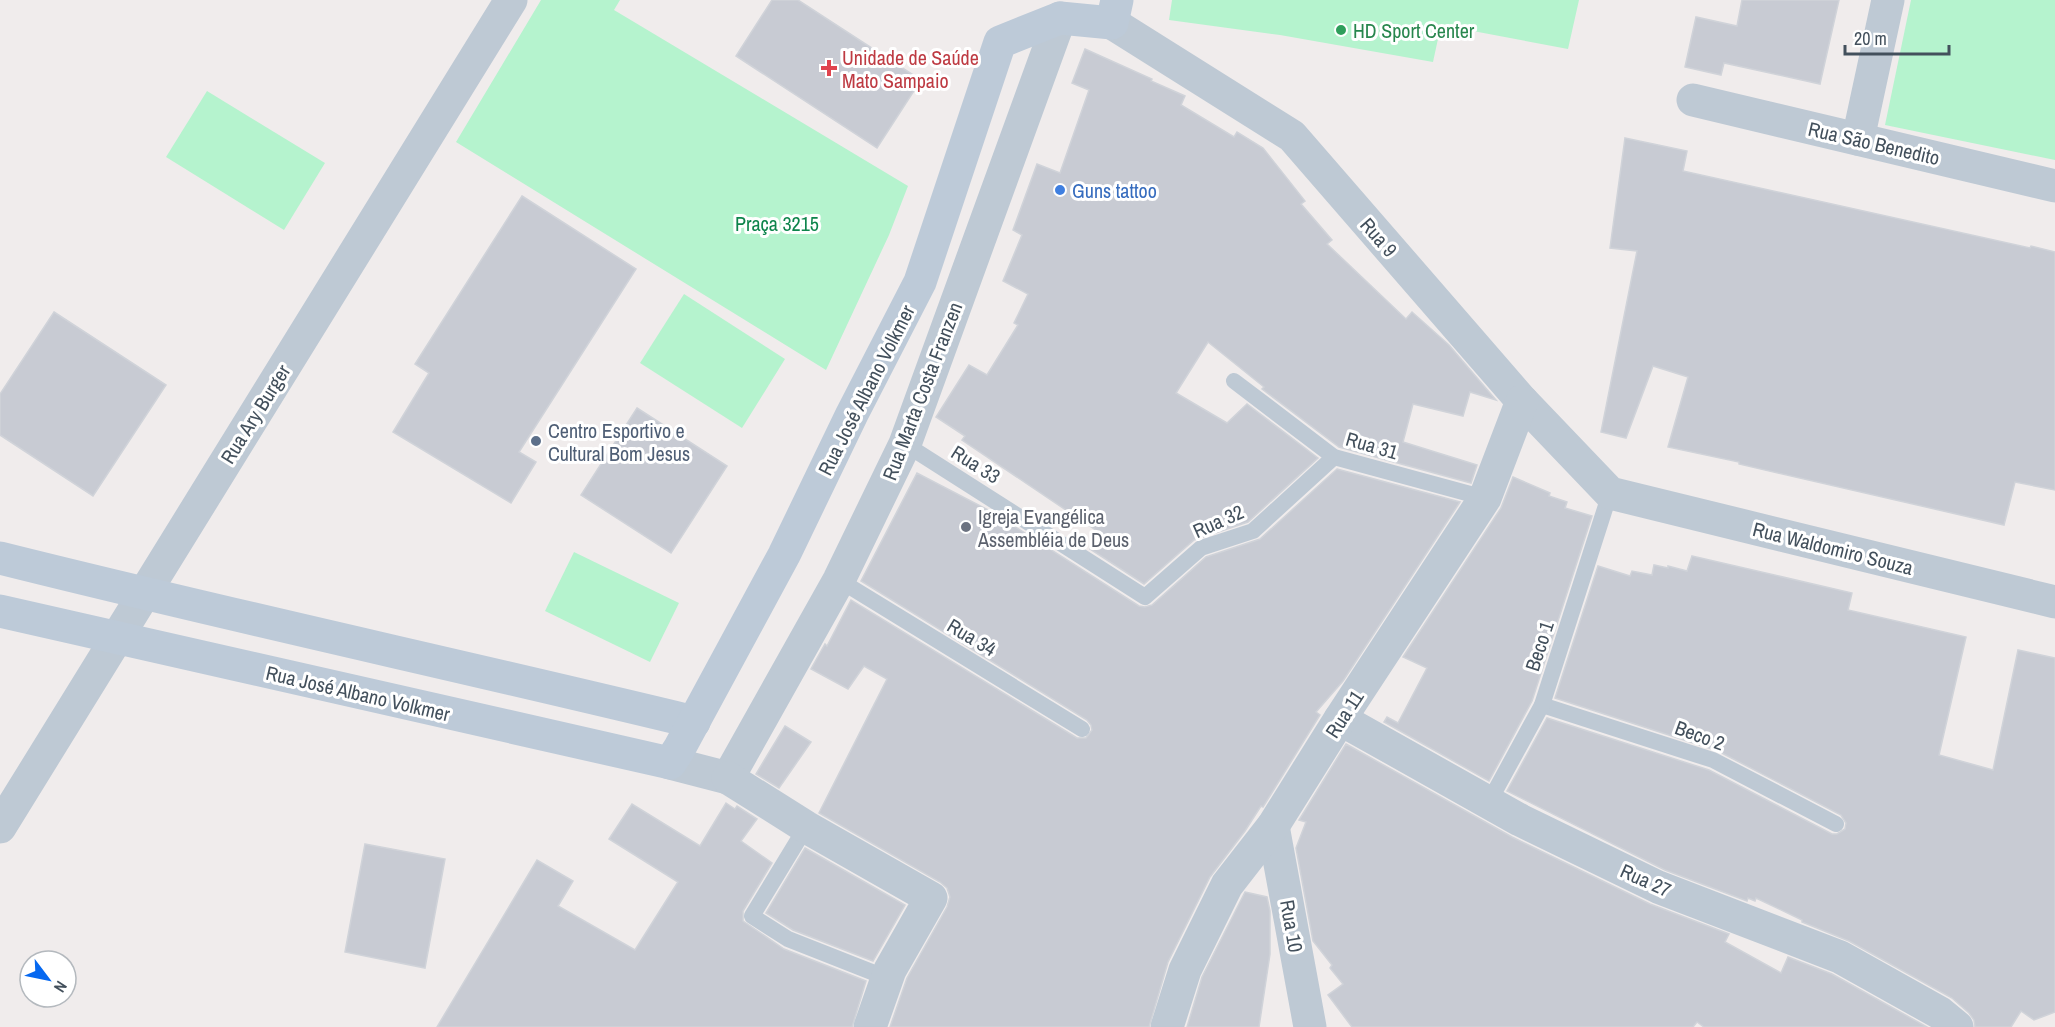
<svg xmlns="http://www.w3.org/2000/svg" width="2055" height="1027" viewBox="0 0 2055 1027" font-family="'Archivo Narrow',sans-serif">
<style>
.green{fill:#b5f3ce}
.building{fill:#c8cbd3;stroke:#d0d3d9;stroke-width:1.5}
.lines{fill:none;stroke-linecap:round;stroke-linejoin:round}
.lane{stroke:#bec9d4;stroke-width:16}
.street{stroke:#bec9d4;stroke-width:33}
.secondary{stroke:#bdcad8;stroke-width:33}
.leisure-dot{fill:#2e9e5b;stroke:#fff;stroke-width:2}
.health-dot{fill:#e0444e;stroke:#fff;stroke-width:2}
.shop-dot{fill:#3f7fe0;stroke:#fff;stroke-width:2}
.service-dot{fill:#5c6f8a;stroke:#fff;stroke-width:2}
.worship-dot{fill:#6b7280;stroke:#fff;stroke-width:2}
.labels{text-anchor:middle;dominant-baseline:central;stroke-width:6;stroke-linejoin:round;paint-order:stroke}
.leisure-label{font-size:20px;fill:#27864d;stroke:#fff;text-anchor:start}
.health-label{font-size:20px;fill:#be3a42;stroke:#fff;text-anchor:start}
.street-label{font-size:20px;fill:#43505c;stroke:#fff}
.shop-label{font-size:20px;fill:#366cbe;stroke:#fff;text-anchor:start}
.park-label{font-size:20px;fill:#0d844b;stroke:#fff}
.service-label{font-size:20px;fill:#4e5e75;stroke:#fff;text-anchor:start}
.worship-label{font-size:20px;fill:#5b616d;stroke:#fff;text-anchor:start}
</style>
<rect width="100%" height="100%" fill="#f0ecec"/>
<!-- green -->
<g class="green">
<polygon points="541,0 620,0 614,10 908,186 889,235 826,370 456,142"/>
<polygon points="1172,0 1579,0 1568,49 1441,25 1433,62 1280,35 1169,20"/>
<polygon points="1911,0 2055,0 2055,160 1885,125"/>
<polygon points="207,91 325,163 284,230 166,157"/>
<polygon points="684,294 785,359 742,428 640,363"/>
<polygon points="574,552 679,603 650,662 545,611"/>
</g>
<!-- building -->
<g class="building">
<polygon points="772,0 798,0 921,80 877,148 736,56"/>
<polygon points="1742,0 1839,0 1820,84 1724,63 1721,75 1685,67 1696,17 1737,26"/>
<polygon points="1085,49 1152,79 1151,81 1185,96 1181,105 1234,137 1237,132 1263,148 1305,201 1301,204 1332,240 1327,244 1406,319 1412,312 1449,345 1496,400 1470,392 1463,416 1413,404 1403,442 1477,465 1471,483 1339,447 1262,389 1264,387 1208,342 1176,393 1227,423 1247,404 1318,458 1248,522 1194,540 1144,584 1090,549 1100,533 962,440 965,436 936,417 969,365 987,375 1018,325 1014,323 1028,294 1003,281 1022,235 1013,230 1037,164 1060,173 1089,90 1072,83"/>
<polygon points="1625,138 1687,151 1683,171 2030,248 2031,246 2055,252 2055,490 2015,482 2004,525 1739,464 1739,462 1668,447 1688,377 1653,366 1626,438 1601,432 1637,251 1610,248"/>
<polygon points="522,196 636,269 519,452 536,462 511,503 393,432 429,373 415,364"/>
<polygon points="54,312 166,385 93,496 0,435 0,394"/>
<polygon points="637,408 727,466 671,553 581,495"/>
<polygon points="1337,469 1460,502 1343,681 1316,712 1320,715 1263,807 1261,806 1245,831 1210,877 1168,962 1149,1027 890,1027 907,978 947,907 950,897 947,888 940,882 819,813 887,679 864,666 848,689 811,669 825,644 827,646 851,600 1077,738 1086,738 1092,730 1091,725 1087,720 861,581 917,473 992,512 1139,606 1145,607 1152,605 1206,557 1260,539"/>
<polygon points="1513,477 1550,493 1549,496 1567,502 1565,508 1592,516 1532,701 1489,781 1384,722 1387,717 1398,723 1427,668 1403,657 1501,508"/>
<polygon points="1692,556 1852,593 1848,610 1966,637 1939,755 1993,770 2018,650 2055,658 2055,1012 2034,1020 2021,1011 2011,1027 1975,1027 1974,1020 1969,1013 1952,998 1849,941 1802,922 1802,920 1756,898 1755,901 1748,898 1747,901 1665,870 1507,791 1547,718 1709,770 1832,834 1837,834 1845,829 1846,823 1841,815 1718,751 1555,698 1598,566 1630,576 1632,571 1652,575 1654,565 1668,568 1668,566 1687,571"/>
<polygon points="785,726 811,742 779,788 756,774"/>
<polygon points="1346,744 1512,837 1650,904 1729,934 1725,942 1781,973 1788,957 1832,974 1927,1027 1704,1027 1697,1022 1693,1027 1352,1027 1328,995 1343,984 1330,968 1332,965 1313,941 1296,848 1306,822 1299,820"/>
<polygon points="726,803 735,809 737,806 757,819 741,841 772,863 743,911 743,921 784,949 866,981 852,1027 437,1027 537,860 573,881 558,906 635,950 678,882 609,839 632,804 700,846"/>
<polygon points="365,844 445,859 425,968 345,952"/>
<polygon points="805,848 905,905 873,961 793,930 766,913"/>
<polygon points="1245,892 1267,897 1270,911 1270,954 1259,1027 1187,1027 1202,977"/>
</g>
<g class="lines">
<!-- lane -->
<g class="lane">
<polyline points="1234,381 1334,457 1485,498"/>
<polyline points="905,444 1145,597 1201,548 1253,531 1334,457"/>
<polyline points="839,580 1082,729"/>
<polyline points="1542,705 1713,760 1836,824"/>
<polyline points="1489,802 1542,705 1610,493"/>
<polyline points="806,827 752,916 788,939 887,978"/>
</g>
<!-- street -->
<g class="street">
<polyline points="1112,23 1292,136 1522,401 1610,493 2055,602"/>
<polyline points="1693,100 2055,186"/>
<polyline points="1858,139 1888,0"/>
<polyline points="1340,719 1520,820 1658,887 1840,957 1940,1013 1957,1027"/>
<polyline points="670,763 728,778 839,580 905,444 1060,18"/>
<polyline points="728,778 806,827 931,898 890,970 870,1027"/>
<polyline points="1273,826 1310,1027"/>
<polyline points="0,827 511,0"/>
<polyline points="1167,1027 1185,970 1227,885 1273,826 1340,719 1485,498 1522,401"/>
</g>
<!-- secondary -->
<g class="secondary">
<path d="M0,558C231,616 463,666 694,722"/>
<polyline points="0,611 670,763 679,749 784,555 852,414 920,282 1000,42 1060,18 1112,23 1117,0"/>
</g>
</g>
<!-- markers -->
<circle class="leisure-dot" cx="1341" cy="30" r="6"/>
<path class="health-dot" d="M826 59h6v6h6v6h-6v6h-6v-6h-6v-6h6z"/>
<circle class="shop-dot" cx="1060" cy="190" r="6"/>
<circle class="service-dot" cx="536" cy="441" r="6"/>
<circle class="worship-dot" cx="966" cy="527" r="6"/>
<g class="labels">
<!-- leisure labels -->
<g class="leisure-label">
<text x="1353" y="30">HD Sport Center</text>
</g>
<!-- health labels -->
<g class="health-label">
<text x="842" y="57">Unidade de Saúde<tspan x="842" dy="23">Mato Sampaio</tspan></text>
</g>
<!-- street labels -->
<g class="street-label">
<text transform="translate(1874 143) rotate(13)">Rua São Benedito</text>
<text transform="translate(1379 237) rotate(49)">Rua 9</text>
<text transform="translate(866 390) rotate(-63)">Rua José Albano Volkmer</text>
<text transform="translate(922 391) rotate(-69)">Rua Marta Costa Franzen</text>
<text transform="translate(255 414) rotate(-58)">Rua Ary Burger</text>
<text transform="translate(1372 445) rotate(16)">Rua 31</text>
<text transform="translate(976 464) rotate(32)">Rua 33</text>
<text transform="translate(1218 521) rotate(-24)">Rua 32</text>
<text transform="translate(1833 548) rotate(14)">Rua Waldomiro Souza</text>
<text transform="translate(972 637) rotate(31)">Rua 34</text>
<text transform="translate(1539 646) rotate(-72)">Beco 1</text>
<text transform="translate(358 693) rotate(13)">Rua José Albano Volkmer</text>
<text transform="translate(1344 714) rotate(-57)">Rua 11</text>
<text transform="translate(1700 735) rotate(20)">Beco 2</text>
<text transform="translate(1646 880) rotate(24)">Rua 27</text>
<text transform="translate(1292 926) rotate(80)">Rua 10</text>
</g>
<!-- shop labels -->
<g class="shop-label">
<text x="1072" y="190">Guns tattoo</text>
</g>
<!-- park labels -->
<g class="park-label">
<text x="777" y="223">Praça 3215</text>
</g>
<!-- service labels -->
<g class="service-label">
<text x="548" y="430">Centro Esportivo e<tspan x="548" dy="23">Cultural Bom Jesus</tspan></text>
</g>
<!-- worship labels -->
<g class="worship-label">
<text x="978" y="516">Igreja Evangélica<tspan x="978" dy="23">Assembléia de Deus</tspan></text>
</g>
</g>
<!-- north arrow -->
<g transform="translate(48 979) rotate(122)"><circle r="28" fill="#ffffff" stroke="#b4b9be" stroke-width="1.5"/>
<path d="M0-4.5L10 22L0 15L-10 22Z" fill="#0668f0"/>
<text y="-9" font-size="16" font-weight="bold" text-anchor="middle" fill="#43505c">N</text>
</g>
<!-- scale -->
<path d="M1845 45v9h104v-9" fill="none" stroke="#43505c" stroke-width="3"/>
<text x="1854" y="45" font-size="18" fill="#43505c" stroke="#ffffff" stroke-width="4.5" paint-order="stroke">20 m</text>
</svg>
